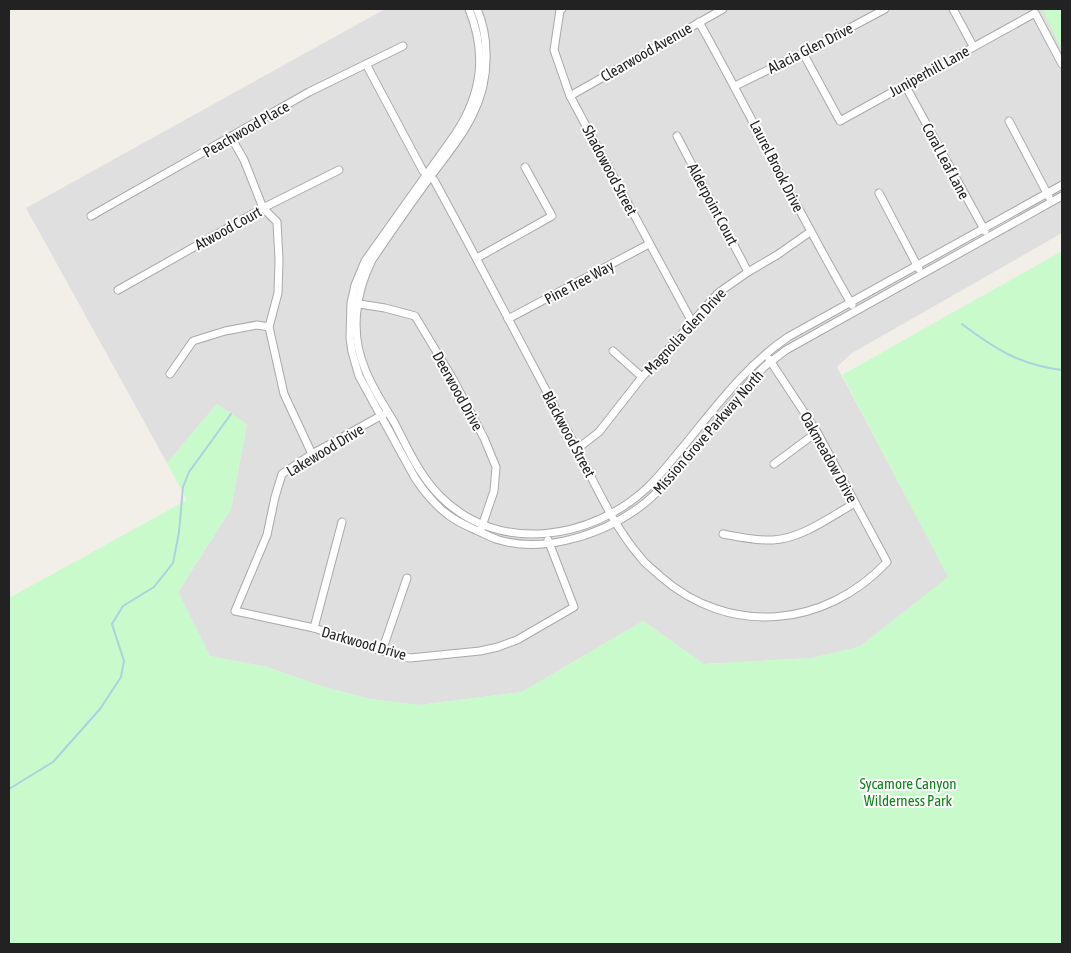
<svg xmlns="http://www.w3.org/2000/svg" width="1071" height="953" viewBox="0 0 1071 953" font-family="'Asap Condensed',sans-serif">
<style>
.residential{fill:#e0dfdf}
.park{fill:#c8facc}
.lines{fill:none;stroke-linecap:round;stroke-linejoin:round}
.stream{stroke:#aad3df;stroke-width:2}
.minor-casing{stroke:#a9a9a9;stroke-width:9}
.minor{stroke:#fff;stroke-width:7}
.labels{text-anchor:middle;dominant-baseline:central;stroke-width:4;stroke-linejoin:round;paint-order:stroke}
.street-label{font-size:15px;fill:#222;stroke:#fff}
.park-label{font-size:15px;fill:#0c8416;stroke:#fff}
</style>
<rect width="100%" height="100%" fill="#f2efe9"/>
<!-- residential -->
<polygon class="residential" points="385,9 1062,9 1062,233 852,353 837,367 949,577 859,647 812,658 704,664 643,621 522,692 419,705 370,699 324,687 267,667 210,656 178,592 231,509 247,424 216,405 167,463 26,208"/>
<!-- park -->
<g class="park">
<polygon points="1042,9 1062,9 1062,47 1061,48"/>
<polygon points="1062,251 1062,944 9,944 9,598 187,500 167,463 217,404 247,424 231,509 178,592 210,656 267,667 324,687 370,699 419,705 522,692 643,621 704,664 812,658 859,647 948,577 842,375"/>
</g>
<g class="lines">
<!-- stream -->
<g class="stream">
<path d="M962,324C995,349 1020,365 1062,370"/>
<polyline points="9,789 53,762 100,709 121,677 124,661 112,624 123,606 154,587 173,563 179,532 183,487 189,472 231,414"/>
</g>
<defs>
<g id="minor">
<path d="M469,9C487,54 482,93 456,133L365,261L355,285L351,303L350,338L352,352L359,376L415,478C423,490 432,501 442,510C453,520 465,525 478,531C485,534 492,538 499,540C547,554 607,533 645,503C662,489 676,470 691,453C712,428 733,402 754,377L764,367L786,350L1062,196"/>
<path d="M477,9C483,23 486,38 486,53C488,105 461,136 431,176C411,203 391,232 372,260C355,294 350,334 365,369C372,388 384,405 394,422C407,447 419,475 440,496C498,555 591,540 647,488C660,476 671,461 682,448C715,408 745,366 788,337L1062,185"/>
<polyline points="562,9 560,10 554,50 570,96 692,322"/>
<polyline points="953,9 973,46"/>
<path d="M699,22C751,115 798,212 852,305"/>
<polyline points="803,53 840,121 1035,13 1062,64"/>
<path d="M366,64L423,171L434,180C480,264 524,349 569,434C592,476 610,522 641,558C646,565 654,570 660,576C729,637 825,628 887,562L817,432L769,359"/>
<polyline points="905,85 985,231"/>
<polyline points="735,86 803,53 885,9"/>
<polyline points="570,96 723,9"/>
<polyline points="1009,121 1049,197"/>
<polyline points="677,136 748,272"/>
<polyline points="231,137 244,160 263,208 277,222 279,260 278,293 269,327 284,394 312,454"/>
<polyline points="879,193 919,269"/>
<polyline points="91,216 309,92 403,46"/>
<polyline points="477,258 552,216 525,167"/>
<polyline points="118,290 263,208 339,170"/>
<polyline points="353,303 385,308 415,316 453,379 484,438 496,467 494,491 481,529"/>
<polyline points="508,319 649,244"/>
<polyline points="613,351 642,377"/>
<polyline points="170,374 193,341 225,331 257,325 269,327"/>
<polyline points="384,414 312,454 282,474 275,497 267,535 235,611 314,628 382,651 410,658 480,651 498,647 517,640 574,607 548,540"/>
<polyline points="577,449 599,432 642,377 665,353 718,293 748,272 777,255 810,232"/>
<polyline points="774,464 817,432"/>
<path d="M723,534C739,537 757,541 773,540C803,538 830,517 855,503"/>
<polyline points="314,628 342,522"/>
<polyline points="382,651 407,578"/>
</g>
</defs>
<!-- minor casing -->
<use href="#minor" class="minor-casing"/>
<!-- minor -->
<use href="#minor" class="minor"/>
</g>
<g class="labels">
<!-- street labels -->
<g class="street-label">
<text transform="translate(810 48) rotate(-27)">Alacia Glen Drive</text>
<text transform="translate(646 52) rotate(-30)">Clearwood Avenue</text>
<text transform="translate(929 71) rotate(-29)">Juniperhill Lane</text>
<text transform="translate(246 129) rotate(-30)">Peachwood Place</text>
<text transform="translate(946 161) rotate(62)">Coral Leaf Lane</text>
<text transform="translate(777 166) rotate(63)">Laurel Brook Drive</text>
<text transform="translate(610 170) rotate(62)">Shadowood Street</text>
<text transform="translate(713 204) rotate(62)">Alderpoint Court</text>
<text transform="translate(228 228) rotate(-29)">Atwood Court</text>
<text transform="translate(579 282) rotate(-28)">Pine Tree Way</text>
<text transform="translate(685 331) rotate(-47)">Magnolia Glen Drive</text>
<text transform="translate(458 391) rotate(61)">Deerwood Drive</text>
<text transform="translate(708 432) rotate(-49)">Mission Grove Parkway North</text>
<text transform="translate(569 434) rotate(62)">Blackwood Street</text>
<text transform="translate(325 450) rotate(-31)">Lakewood Drive</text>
<text transform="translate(829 457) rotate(61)">Oakmeadow Drive</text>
<text transform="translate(364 643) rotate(16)">Darkwood Drive</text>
</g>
<!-- park labels -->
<g class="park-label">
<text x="908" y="783">Sycamore Canyon<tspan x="908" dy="17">Wilderness Park</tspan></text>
</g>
</g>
<!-- border -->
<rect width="1071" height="953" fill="none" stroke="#222222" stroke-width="20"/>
</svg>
